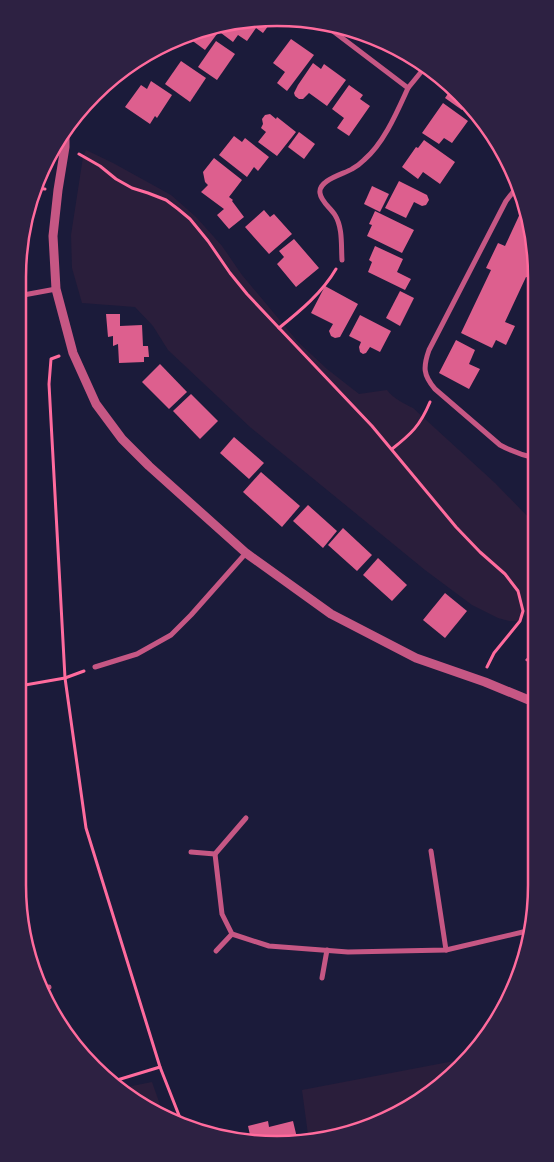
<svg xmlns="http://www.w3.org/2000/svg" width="554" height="1162" viewBox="0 0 554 1162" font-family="Signika,sans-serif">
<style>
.green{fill:#2a1e3b}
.building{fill:#dd5f8e}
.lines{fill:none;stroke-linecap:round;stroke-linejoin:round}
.path{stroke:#ff6b9d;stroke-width:3}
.minor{stroke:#c65784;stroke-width:5}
.tertiary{stroke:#c65784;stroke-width:9}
.rim{fill:none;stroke:#ff6b9d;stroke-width:2.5}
</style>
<rect width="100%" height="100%" fill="#1b1b3a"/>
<!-- green -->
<g class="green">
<path d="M86,150L113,163L171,195L196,217L222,246L242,275L298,342L327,369L359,394L387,390C394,399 403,403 413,408L495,483L535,524L536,604L520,621H509L498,618L472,605L425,570L250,427L168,350L153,326L135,307L82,303L72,268L71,235L83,157Z"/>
<polygon points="470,1058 392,1118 309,1142 302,1090"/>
<polygon points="152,1082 164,1116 147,1110 122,1088"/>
</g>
<!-- building -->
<g class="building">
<polygon points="274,18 263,33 256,28 247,41 238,35 233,42 217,30"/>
<polygon points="212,30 217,34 205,50 190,39 193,34"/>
<polygon points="291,39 314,55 287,91 277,83 285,72 273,63"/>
<polygon points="216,41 235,54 217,80 198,67"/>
<polygon points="181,61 206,78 190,102 165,84"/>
<polygon points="313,63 321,69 324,64 346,80 327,106 309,93 303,99 299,99 295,96 294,93 298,85"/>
<polygon points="151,81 172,95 157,118 155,116 150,124 125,107 141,85 147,89"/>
<polygon points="349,85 363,95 360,99 370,106 349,136 337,128 344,118 332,109"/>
<polygon points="452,88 467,103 462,110 445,98"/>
<polygon points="443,103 468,121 452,143 444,138 439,144 422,133"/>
<polygon points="270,114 276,119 277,117 296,132 277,156 258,142 266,132 261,128 263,124 262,119 265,115"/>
<polygon points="299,132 315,144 304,159 288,147"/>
<polygon points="234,136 242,142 245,138 269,157 258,171 254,167 247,177 219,155"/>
<polygon points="424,140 455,162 440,184 423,172 418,179 402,167 416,147 418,148"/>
<polygon points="214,158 242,180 229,197 233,200 232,201 244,217 229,229 217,215 224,209 201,192 208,185 205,182 203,172"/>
<polygon points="399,181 427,195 429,200 426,205 422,206 414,202 406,218 385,208"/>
<polygon points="372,186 389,194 380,212 364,204"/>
<polygon points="524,205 534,243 534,266 529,278 526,277 505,322 515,326 506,345 496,340 492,348 461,333 491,270 486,268 498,243 505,246"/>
<polygon points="264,210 270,217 274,214 292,234 269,254 245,227"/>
<polygon points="375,211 414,230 402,253 367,236 372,225 369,224"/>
<polygon points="294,239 319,268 296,287 277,264 284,257 279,251"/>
<polygon points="375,246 403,259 397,272 411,279 405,290 368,272 372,262 369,260"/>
<polygon points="325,286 358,304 340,337 335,338 331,336 329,331 333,324 311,313"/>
<polygon points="400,291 414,298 400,326 386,318"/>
<polygon points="106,314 120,314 120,326 142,325 143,346 148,346 149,357 144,357 144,362 119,363 118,344 113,346 113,336 108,337"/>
<polygon points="360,315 391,331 380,352 370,347 366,353 363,354 360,352 359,347 361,342 349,336"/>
<polygon points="456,340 475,350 469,364 480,369 469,389 439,373"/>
<polygon points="160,364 187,392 169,409 142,382"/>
<polygon points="191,394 218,421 200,439 173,411"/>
<polygon points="234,437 264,463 249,479 220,453"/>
<polygon points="261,472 300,506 282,527 243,492"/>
<polygon points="308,505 337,531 323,548 293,521"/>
<polygon points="343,528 372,555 357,571 328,545"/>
<polygon points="378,558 407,585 392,601 363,575"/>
<polygon points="445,593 467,611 445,638 423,620"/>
<polygon points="536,648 536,669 525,660"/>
<polygon points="268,1121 269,1127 293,1121 298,1142 232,1140 250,1135 248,1126"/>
</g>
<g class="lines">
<!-- path -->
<g class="path">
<polyline points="79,154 100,166 116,179 132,188 148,193 166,200 178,209 190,219 208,241 230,273 247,294 279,328"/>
<polyline points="35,188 45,189"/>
<path d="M336,269C322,293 300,311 279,328L372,426L456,527L480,552L505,574L518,591L523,611L520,621L494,653L487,667"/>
<polyline points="59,356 51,359 49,384 65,678 86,828 160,1067 182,1123"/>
<path d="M392,449C411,434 420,426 430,402"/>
<polyline points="18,688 25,685 65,678 84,671"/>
<polyline points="114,1081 160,1067"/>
</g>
<!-- minor -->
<g class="minor">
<path d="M329,28L408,88C397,112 384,143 364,160C361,163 356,167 352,169C344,174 318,180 320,193C321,202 331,208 335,215C343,228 341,246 342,260"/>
<polyline points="408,88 426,66"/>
<path d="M519,186L517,187L506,201L429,350C423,367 423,375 435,389L500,445C511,451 522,455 535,458"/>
<polyline points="18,296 56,289"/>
<polyline points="95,667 137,654 171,635 191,615 246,553"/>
<polyline points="431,851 446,950"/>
<polyline points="191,852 215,854 246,818"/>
<polyline points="215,854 222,914 232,934 269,946 348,952 446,950 527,931"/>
<polyline points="216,951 232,934"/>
<polyline points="322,978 327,950"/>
<polyline points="42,988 49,987"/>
</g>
<!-- tertiary -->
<polyline class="tertiary" points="65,137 65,147 58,190 53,236 56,289 73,353 96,404 122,439 149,466 246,553 331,614 416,658 485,682 536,703"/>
</g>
<!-- crop -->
<path d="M0 0H554V1162H0ZM277 26H277A251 251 0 0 1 528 277V885A251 251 0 0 1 277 1136H277A251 251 0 0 1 26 885V277A251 251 0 0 1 277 26Z" fill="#2d2142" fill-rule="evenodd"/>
<path class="rim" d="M277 26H277A251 251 0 0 1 528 277V885A251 251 0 0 1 277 1136H277A251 251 0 0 1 26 885V277A251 251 0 0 1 277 26Z"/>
</svg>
